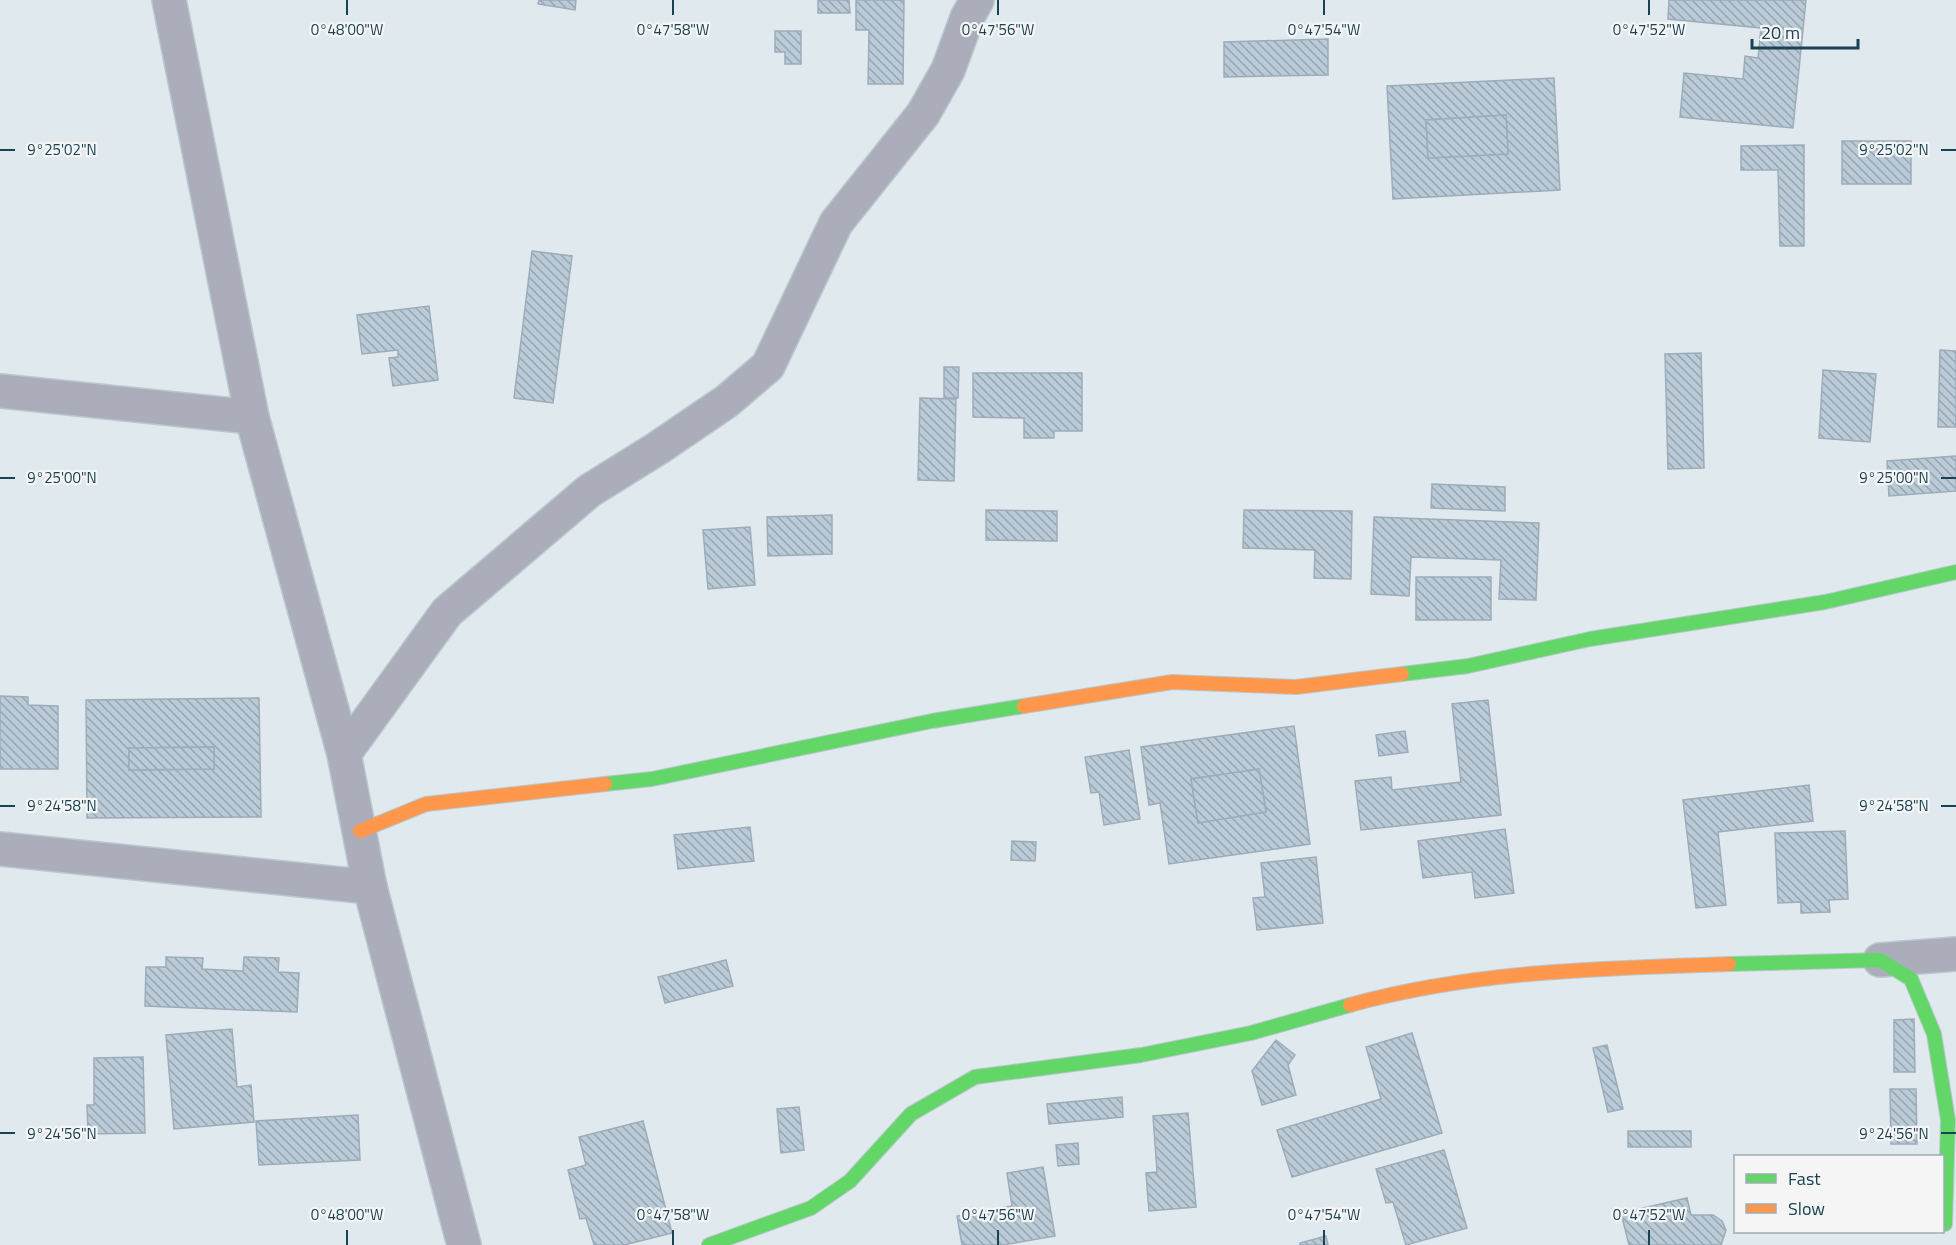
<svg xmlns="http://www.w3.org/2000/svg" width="1956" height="1245" viewBox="0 0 1956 1245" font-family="'Titillium Web',sans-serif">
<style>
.building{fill:url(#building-back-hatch);stroke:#9dacba;stroke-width:1.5;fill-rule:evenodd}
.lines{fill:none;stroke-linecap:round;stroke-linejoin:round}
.street-casing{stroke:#b9c7ce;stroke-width:36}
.fast-casing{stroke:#b9c7ce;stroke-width:16}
.slow-casing{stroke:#b9c7ce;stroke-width:16}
.street{stroke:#acadba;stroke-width:33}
.fast{stroke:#63d668;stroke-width:14}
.slow{stroke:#ff974d;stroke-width:14}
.ticks{fill:none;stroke:#194253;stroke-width:2}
.ticks-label{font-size:15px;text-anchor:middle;fill:#194253;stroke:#f5f5f5;stroke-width:4.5;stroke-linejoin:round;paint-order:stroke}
</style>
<defs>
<pattern id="building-back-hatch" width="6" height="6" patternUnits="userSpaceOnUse" patternTransform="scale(1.5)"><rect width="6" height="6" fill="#bacad7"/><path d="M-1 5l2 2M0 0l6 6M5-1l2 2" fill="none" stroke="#96a6b1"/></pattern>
</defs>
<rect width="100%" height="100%" fill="#e0e9ee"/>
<!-- building -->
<g class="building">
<polygon points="539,0 576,0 575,10 538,4"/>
<polygon points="818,0 849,0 850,13 818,13"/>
<polygon points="856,0 904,0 903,84 868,84 869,30 856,30"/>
<polygon points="1669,0 1806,0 1793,128 1680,117 1684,73 1743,79 1745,56 1758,58 1761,28 1668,19"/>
<polygon points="775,31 801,31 801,64 785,64 785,52 775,52"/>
<polygon points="1328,39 1328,75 1224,77 1224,42"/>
<path d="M1554,78L1560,190L1393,199L1387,86ZM1506,115L1508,154L1428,158L1426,120Z"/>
<polygon points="1506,115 1508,154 1428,158 1426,120"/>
<rect x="1842" y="141" width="69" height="43"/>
<polygon points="1804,145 1804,246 1780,246 1778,170 1741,170 1741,146"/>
<polygon points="532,251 572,256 553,403 514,398"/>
<polygon points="429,306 438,380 393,386 389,358 398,357 398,350 362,354 357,315"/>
<polygon points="1940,350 1956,351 1956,427 1938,427"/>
<polygon points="1701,353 1704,468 1668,469 1665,354"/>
<polygon points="944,367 959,367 958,398 944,398"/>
<polygon points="1823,370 1876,374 1870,442 1819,438"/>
<polygon points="973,373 1082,373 1082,431 1054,431 1054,438 1024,438 1024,418 973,417"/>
<polygon points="920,398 956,399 954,481 918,480"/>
<polygon points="1956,456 1956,491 1889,496 1887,461"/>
<polygon points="1432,484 1505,487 1505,511 1431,508"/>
<polygon points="986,510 1057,511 1057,541 986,540"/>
<polygon points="1244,510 1352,511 1351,579 1314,578 1315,550 1243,548"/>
<polygon points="832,515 832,554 768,556 767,517"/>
<polygon points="1374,517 1539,523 1536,600 1499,599 1501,560 1411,557 1409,596 1371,594"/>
<polygon points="750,527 755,585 708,589 703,530"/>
<rect x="1416" y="577" width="75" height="43"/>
<polygon points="0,696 28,697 28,705 58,706 58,769 0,769"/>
<path d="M259,698L261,817L87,818L86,700ZM214,747V769L129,770V748Z"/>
<polygon points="1488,700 1501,815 1361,830 1355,781 1391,777 1392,790 1461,782 1452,704"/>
<path d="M1294,726L1310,844L1169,864L1160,803L1149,805L1141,747ZM1259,769L1266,812L1198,823L1191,779Z"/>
<polygon points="1405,731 1408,752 1379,756 1376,735"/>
<polygon points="214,747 214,769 129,770 129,748"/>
<polygon points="1129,750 1140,819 1104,825 1099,792 1091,793 1085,757"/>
<polygon points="1259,769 1266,812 1198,823 1191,779"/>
<polygon points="1809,785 1813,821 1718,832 1726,905 1696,908 1683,800"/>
<polygon points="750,827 754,861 678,869 674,835"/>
<polygon points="1505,829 1514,893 1475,898 1472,872 1423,878 1418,841"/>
<polygon points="1845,831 1848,899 1829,900 1830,912 1801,913 1801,902 1778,903 1775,833"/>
<polygon points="1012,841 1036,842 1035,861 1011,860"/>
<polygon points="1316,857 1323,923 1257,930 1253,898 1265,897 1261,863"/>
<polygon points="166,957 203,958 202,969 243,971 244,957 279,958 278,972 299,973 297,1012 145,1006 146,967 166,967"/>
<polygon points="726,960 733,986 665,1003 658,977"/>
<polygon points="1914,1019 1915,1072 1894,1072 1894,1020"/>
<polygon points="232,1029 237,1087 251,1085 254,1122 174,1129 166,1035"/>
<polygon points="1412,1033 1442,1133 1292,1177 1277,1130 1381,1099 1366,1047"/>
<polygon points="1276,1040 1295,1055 1288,1065 1296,1095 1262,1105 1252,1071"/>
<polygon points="1607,1045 1623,1109 1608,1112 1593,1048"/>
<polygon points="143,1057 145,1133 88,1134 87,1105 94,1105 94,1058"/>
<polygon points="1890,1089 1916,1089 1917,1144 1891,1144"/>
<polygon points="1122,1097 1123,1117 1049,1124 1047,1104"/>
<polygon points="799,1107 804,1150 781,1153 777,1109"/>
<polygon points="1188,1113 1196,1207 1149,1211 1146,1173 1157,1172 1153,1116"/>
<polygon points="358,1115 360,1160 259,1165 256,1121"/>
<polygon points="643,1121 672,1233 624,1245 594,1245 586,1218 580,1219 568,1170 586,1165 579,1137"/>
<rect x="1628" y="1131" width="63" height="16"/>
<polygon points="1078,1143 1079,1164 1058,1166 1056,1145"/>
<polygon points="1444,1150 1467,1228 1406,1245 1393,1202 1386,1203 1376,1169"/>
<polygon points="1043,1167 1055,1236 1003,1245 962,1245 957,1216 1012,1206 1007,1173"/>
<polygon points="1687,1198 1691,1215 1713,1215 1722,1221 1726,1230 1721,1245 1629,1245 1621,1213"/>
<polygon points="1326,1236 1328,1245 1300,1245 1300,1243"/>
</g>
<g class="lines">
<defs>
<g id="street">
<polyline points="169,0 252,417 344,754 370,887 464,1245"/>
<polyline points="0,391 252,417"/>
<polyline points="344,754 447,612 589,491 658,448 727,401 768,366 836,223 923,114 948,70 967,18 977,0"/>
<polyline points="0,849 370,887"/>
<polyline points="1880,960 1956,954"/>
</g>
<g id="fast">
<polyline points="1402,674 1468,666 1590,639 1825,602 1956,572"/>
<polyline points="605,784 652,779 932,721 1024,706"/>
<polyline points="1729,964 1880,960 1911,979 1934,1034 1948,1120 1945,1224"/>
<polyline points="709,1245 811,1208 850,1181 911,1114 975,1077 1141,1055 1251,1033 1350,1005"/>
</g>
<g id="slow">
<polyline points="1024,706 1172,682 1296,687 1402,674"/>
<polyline points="360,831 426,804 605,784"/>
<path d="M1350,1005C1473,971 1602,968 1729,964"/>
</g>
</defs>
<!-- street casing -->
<use href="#street" class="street-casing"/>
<!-- fast casing -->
<use href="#fast" class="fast-casing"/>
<!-- slow casing -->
<use href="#slow" class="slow-casing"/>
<!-- street -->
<use href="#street" class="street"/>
<!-- fast -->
<use href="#fast" class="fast"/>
<!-- slow -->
<use href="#slow" class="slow"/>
</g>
<!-- ticks -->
<path class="ticks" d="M347,0V15M673,0V15M998,0V15M1324,0V15M1649,0V15M0,150H15M1941,150H1956M0,478H15M1941,478H1956M0,806H15M1941,806H1956M0,1133H15M1941,1133H1956M347,1230V1245M673,1230V1245M998,1230V1245M1324,1230V1245M1649,1230V1245"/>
<g class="ticks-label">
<text x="347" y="35">0°48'00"W</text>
<text x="673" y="35">0°47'58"W</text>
<text x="998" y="35">0°47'56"W</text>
<text x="1324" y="35">0°47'54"W</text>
<text x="1649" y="35">0°47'52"W</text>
<text x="62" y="155">9°25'02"N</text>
<text x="1894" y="155">9°25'02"N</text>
<text x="62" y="483">9°25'00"N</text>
<text x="1894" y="483">9°25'00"N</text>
<text x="62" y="811">9°24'58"N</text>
<text x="1894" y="811">9°24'58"N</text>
<text x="62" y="1139">9°24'56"N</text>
<text x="1894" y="1139">9°24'56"N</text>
<text x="347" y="1220">0°48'00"W</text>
<text x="673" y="1220">0°47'58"W</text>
<text x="998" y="1220">0°47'56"W</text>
<text x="1324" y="1220">0°47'54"W</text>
<text x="1649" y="1220">0°47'52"W</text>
</g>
<!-- legend -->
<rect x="1734" y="1155" width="210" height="78" fill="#f5f5f5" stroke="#9dadb4" stroke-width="1.5"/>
<rect x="1746" y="1174" width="30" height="9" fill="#63d668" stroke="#9dadb4" stroke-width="1.5"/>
<text x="1788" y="1185" font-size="18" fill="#194253">Fast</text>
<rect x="1746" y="1204" width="30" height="9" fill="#ff974d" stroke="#9dadb4" stroke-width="1.5"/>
<text x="1788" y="1215" font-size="18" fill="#194253">Slow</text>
<!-- scale -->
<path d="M1752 39v9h106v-9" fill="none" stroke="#194253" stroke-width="3"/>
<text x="1761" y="39" font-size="18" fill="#194253" stroke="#f5f5f5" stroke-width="4.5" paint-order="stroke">20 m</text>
</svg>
